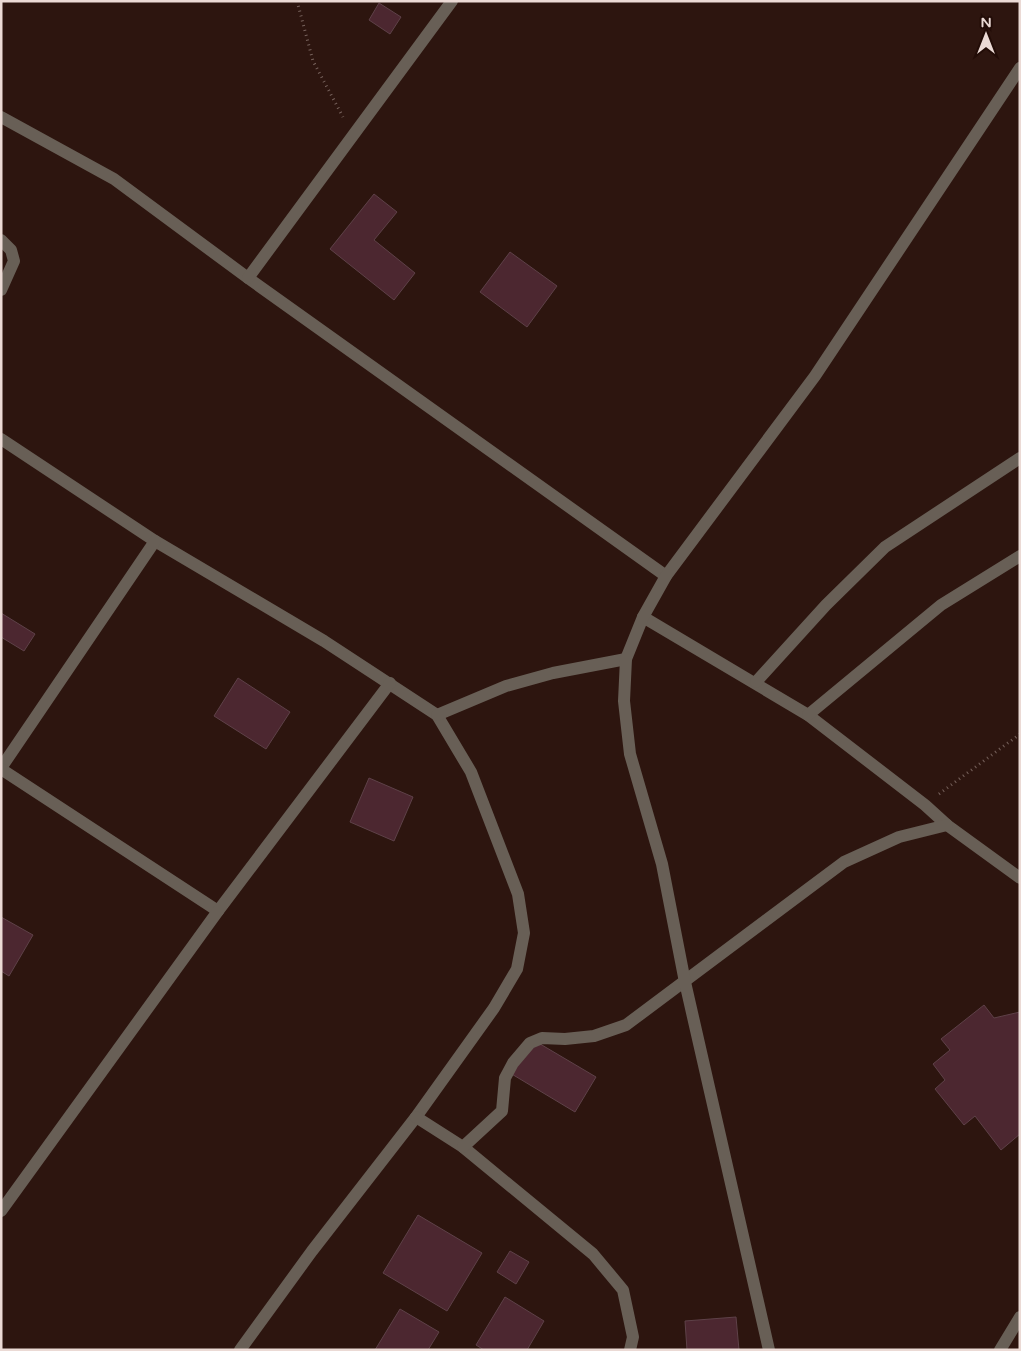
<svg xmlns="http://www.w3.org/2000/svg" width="1021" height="1351" viewBox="0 0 1021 1351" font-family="'Varela Round',sans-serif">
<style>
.building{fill:#4c2730;stroke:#5e4148}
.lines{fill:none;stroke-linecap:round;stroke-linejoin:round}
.path{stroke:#77625c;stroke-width:3;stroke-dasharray:1 4;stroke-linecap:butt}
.minor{stroke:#685f56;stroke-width:12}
</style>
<rect width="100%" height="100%" fill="#2d150f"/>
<!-- building -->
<g class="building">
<polygon points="379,3 401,17 390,34 369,20"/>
<polygon points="374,194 397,212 374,240 415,273 394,300 330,249"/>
<polygon points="510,252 557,286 527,327 480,292"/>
<polygon points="1,613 35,634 24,651 1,637"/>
<polygon points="238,678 290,712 266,749 214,716"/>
<polygon points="369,778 413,797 394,841 350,822"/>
<polygon points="1,917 33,935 9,976 1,971"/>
<polygon points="984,1005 994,1018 1020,1012 1020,1134 1001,1150 975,1116 964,1125 935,1089 945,1080 933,1064 950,1050 941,1039"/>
<polygon points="530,1038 596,1077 575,1112 510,1073"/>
<polygon points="418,1215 482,1253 447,1311 383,1273"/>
<polygon points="510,1251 529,1262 516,1284 497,1272"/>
<polygon points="505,1297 544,1321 527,1350 484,1350 476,1345"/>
<polygon points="400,1309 439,1332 428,1350 375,1350"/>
<polygon points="736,1317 739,1350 687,1350 685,1321"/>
</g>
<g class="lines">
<!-- path -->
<g class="path">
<polyline points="297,1 313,61 343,117"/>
<polyline points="939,794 1020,734"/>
</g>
<!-- minor -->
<g class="minor">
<polyline points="1,117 114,179 248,278 666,576"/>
<polyline points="1,240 11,250 14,261 1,290"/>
<polyline points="248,278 452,1"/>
<polyline points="1,439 155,541 324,641 437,715 471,772 518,894 524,933 517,969 494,1008 416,1117 312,1251 240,1350"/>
<polyline points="643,617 808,715 925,805 947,825 1020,878"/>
<polyline points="756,682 826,605 885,547 1020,458"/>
<polyline points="437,715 506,686 553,673 626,659"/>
<polyline points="808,715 941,605 1020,556"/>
<polyline points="1,768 155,541"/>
<polyline points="1,769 218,911"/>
<polyline points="416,1117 463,1147 593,1254 623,1290 633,1337 630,1350"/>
<polyline points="463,1147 502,1111 505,1078 513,1063 530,1043 542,1038 565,1039 594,1036 626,1025 844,862 899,837 947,825"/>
<polyline points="1,1211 218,911 390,683"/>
<polyline points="769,1350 685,982 662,864 630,754 624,701 626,659 643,617 666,576 815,376 1020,68"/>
<polyline points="1000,1350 1020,1317"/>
</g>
</g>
<!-- border -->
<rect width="1021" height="1351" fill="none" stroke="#ebdad5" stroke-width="5"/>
<!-- north arrow -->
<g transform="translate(986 35)" stroke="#220c07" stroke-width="4" paint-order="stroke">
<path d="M0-4L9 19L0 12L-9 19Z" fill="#ebdad5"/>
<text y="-8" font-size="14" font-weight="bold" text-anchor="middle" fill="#ebdad5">N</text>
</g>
</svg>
